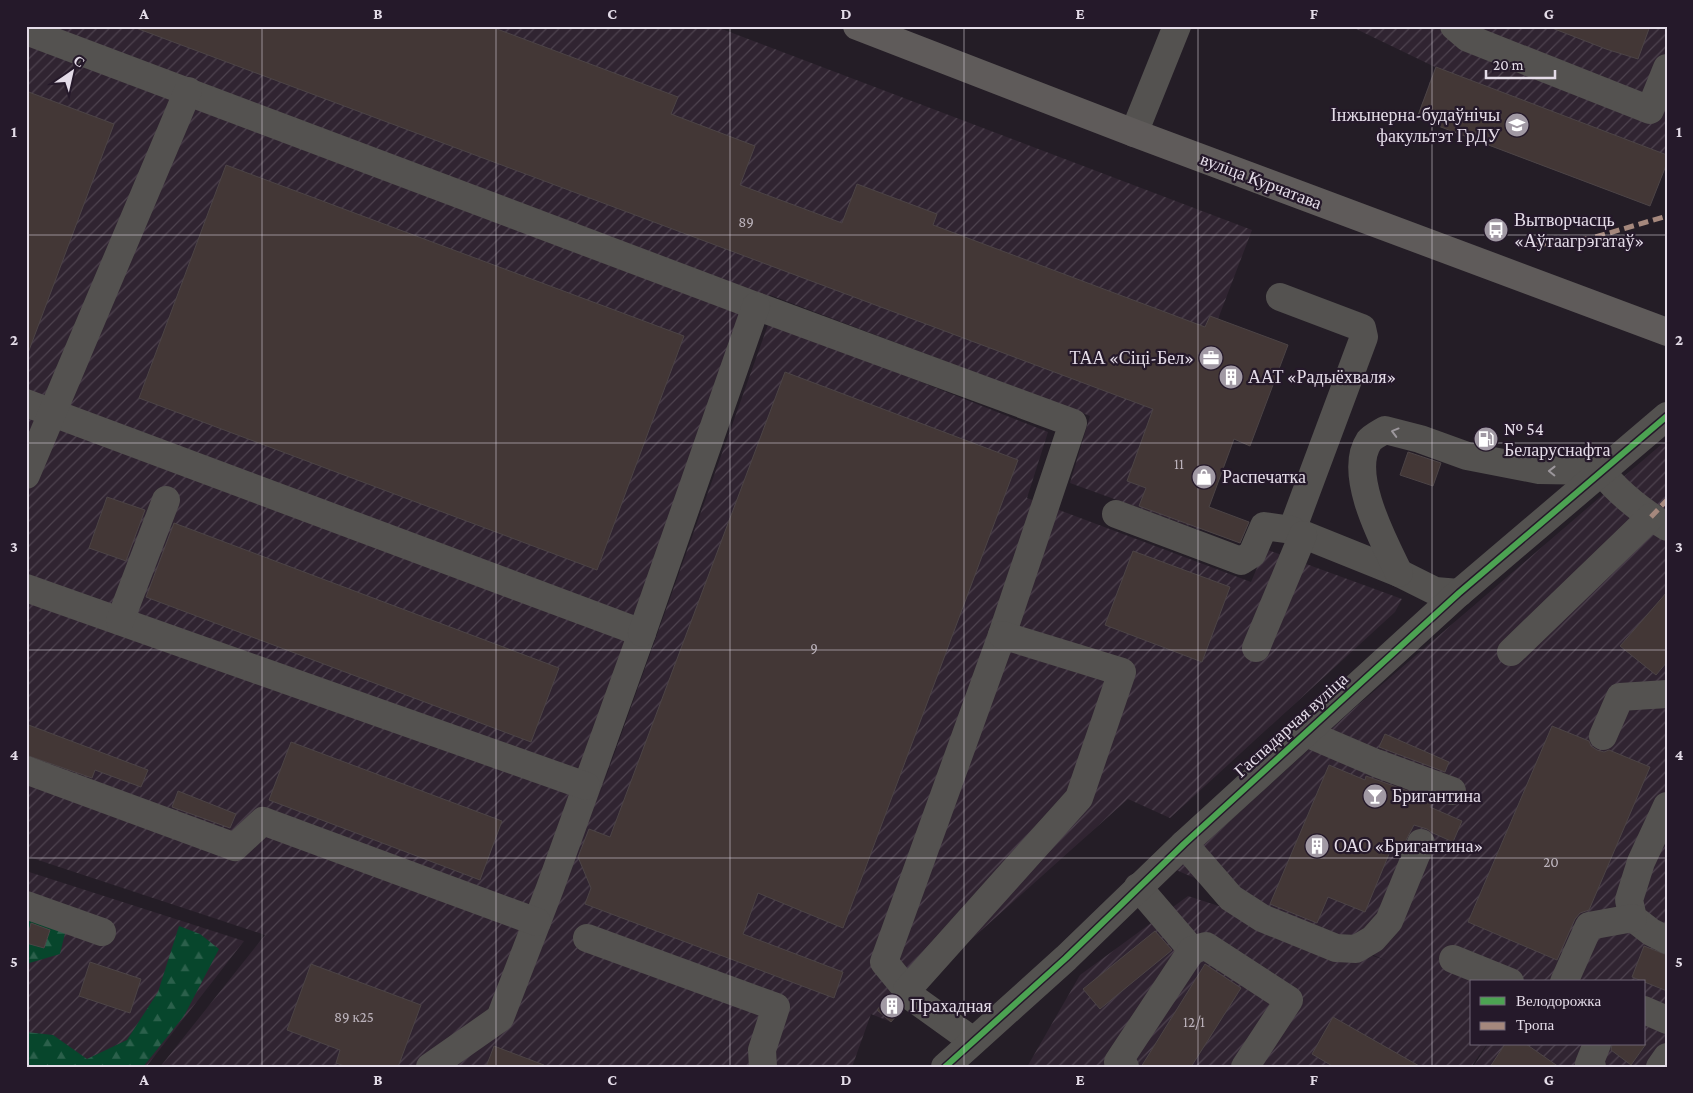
<svg xmlns="http://www.w3.org/2000/svg" width="1693" height="1093" viewBox="0 0 1693 1093" font-family="'Crimson Pro',serif">
<style>
.industrial{fill:url(#industrial-furrows)}
.forest{fill:url(#forest-firs)}
.building{fill:#433736;stroke:#4c4446}
.lines{fill:none;stroke-linecap:round;stroke-linejoin:round}
.minor{stroke:#545250;stroke-width:28}
.major{stroke:#5f5b5a;stroke-width:28}
.quiet{stroke:#a5887d;stroke-width:5;stroke-dasharray:10 5;stroke-linecap:butt}
.cycleway-casing{stroke:#25192a;stroke-width:9}
.cycleway{stroke:#4ca352;stroke-width:6}
.oneway{stroke:#9c979c}
.grid{fill:none;stroke:#e4dce8;stroke-width:1;stroke-opacity:0.55}
.labels{text-anchor:middle;dominant-baseline:central;stroke-width:4.5;stroke-linejoin:round;paint-order:stroke}
.number-label{font-size:15px;fill:#bcb3bc}
.poi-label{font-size:18px;fill:#e4dce8;stroke:#25192a;text-anchor:start}
.street-label{font-size:18px;fill:#e4dce8;stroke:#25192a}
.neatline{fill:none;stroke:#e4dce8;stroke-width:2}
.grid-label{font-size:16px;text-anchor:middle;font-weight:bold;fill:#e4dce8}
</style>
<defs>
<pattern id="industrial-furrows" width="10" height="10" patternUnits="userSpaceOnUse" patternTransform="scale(1.25)"><rect width="10" height="10" fill="#302431"/><path d="M-1 1l2-2M0 10L10 0M9 11l2-2" fill="none" stroke="#4e434f"/></pattern>
<pattern id="forest-firs" width="22" height="20" patternUnits="userSpaceOnUse" patternTransform="scale(1.25)"><rect width="22" height="20" fill="#07462c"/><path d="M5 1l3.5 6h-7zM16 11l3.5 6h-7z" fill="#2b604b"/></pattern>
</defs>
<rect width="100%" height="100%" fill="#241d26"/>
<!-- industrial -->
<g class="industrial">
<polygon points="26,26 714,26 1252,230 1218,319 1234,439 1200,530 1070,483 1090,416 770,295 596,805 769,322 1048,432 1027,498 1251,582 1265,549 1402,599 1395,612 1170,818 1128,799 966,944 908,1002 891,1022 871,1014 852,1067 160,1067 265,935 26,856"/>
<polygon points="1350,26 1667,26 1667,163 1650,206 1417,118 1435,67"/>
<polygon points="1663,443 1667,445 1667,1067 1473,1067 1488,1044 1644,1044 1644,982 1472,982 1472,1044 1487,1044 1471,1067 1027,1067 1080,975 1188,896 1385,960 1176,870 1351,711"/>
<polygon points="26,871 244,941 146,1067 26,1067"/>
</g>
<!-- forest -->
<g class="forest">
<polygon points="26,917 66,929 60,954 26,964"/>
<polygon points="179,926 200,934 219,949 184,1016 143,1067 26,1067 26,1032 53,1035 87,1059 127,1040 158,992"/>
</g>
<!-- building -->
<g class="building">
<polygon points="137,26 489,26 678,97 671,114 755,146 740,185 842,223 857,184 937,214 933,225 1205,327 1210,316 1288,345 1250,446 1234,439 1209,507 1249,522 1240,543 1139,506 1146,488 1127,481 1153,409 136,28"/>
<polygon points="1552,26 1650,26 1638,59 1606,49 1552,28"/>
<polygon points="1436,67 1667,155 1667,163 1650,206 1417,118"/>
<polygon points="26,91 114,124 28,353 26,353"/>
<polygon points="226,165 684,336 597,570 139,398"/>
<polygon points="785,372 1018,460 843,928 758,893 743,934 843,972 834,998 585,904 591,888 578,857 589,829 610,837"/>
<polygon points="1408,452 1441,463 1433,486 1400,475"/>
<polygon points="107,497 145,510 126,561 89,548"/>
<polygon points="174,523 559,668 531,742 146,597"/>
<polygon points="1133,551 1230,587 1202,662 1105,625"/>
<polygon points="1667,592 1667,662 1656,675 1620,646"/>
<polygon points="26,724 148,770 141,787 95,770 92,778 26,755"/>
<polygon points="1552,726 1589,741 1591,746 1597,750 1604,752 1609,750 1650,767 1589,910 1580,913 1575,919 1557,960 1468,922"/>
<polygon points="1385,734 1449,762 1445,772 1379,747"/>
<polygon points="291,742 502,821 480,880 269,800"/>
<polygon points="1329,765 1365,780 1366,776 1433,800 1430,807 1462,821 1453,842 1433,833 1427,829 1414,825 1403,846 1394,842 1365,912 1328,897 1317,923 1270,904"/>
<polygon points="178,791 236,814 230,828 172,807"/>
<polygon points="31,923 50,930 44,948 26,943"/>
<polygon points="1155,931 1172,950 1100,1009 1083,989"/>
<polygon points="1644,946 1667,955 1667,991 1632,977"/>
<polygon points="90,962 141,979 130,1013 79,996"/>
<polygon points="311,964 421,1005 398,1067 347,1067 336,1063 340,1050 287,1030"/>
<polygon points="1205,964 1241,988 1191,1067 1141,1067"/>
<polygon points="890,994 902,1009 891,1022 877,1010"/>
<polygon points="1333,1017 1421,1067 1334,1067 1312,1054"/>
<polygon points="1505,1044 1526,1044 1559,1067 1490,1067"/>
<polygon points="1612,1044 1646,1044 1631,1065 1611,1050"/>
<polygon points="494,1046 544,1065 543,1067 486,1067"/>
</g>
<g class="lines">
<!-- minor -->
<g class="minor">
<polyline points="1454,26 1468,38 1650,110 1667,68"/>
<polyline points="26,31 756,306 1073,423 1002,635 884,962 907,990"/>
<polyline points="1134,133 1177,26"/>
<polyline points="1280,297 1362,328 1364,337 1292,530 1399,573 1435,591 1459,593"/>
<polyline points="26,403 642,633 550,888 500,1018 430,1067"/>
<polyline points="26,475 188,91"/>
<polyline points="1116,514 1241,561 1252,554 1264,526 1292,530"/>
<path d="M1399,573C1384,542 1347,474 1369,441C1372,437 1380,433 1385,430L1420,439L1467,456L1539,470L1601,471C1618,493 1643,512 1667,527"/>
<polyline points="26,588 586,786"/>
<polyline points="120,621 166,500"/>
<polyline points="642,633 756,306"/>
<polyline points="1256,648 1303,535"/>
<polyline points="1511,652 1651,517"/>
<polyline points="1306,733 1376,763 1452,791"/>
<polyline points="1603,736 1620,697 1667,694"/>
<polyline points="26,770 235,847 263,821 537,922"/>
<polyline points="1667,806 1641,862 1629,900 1633,918 1651,932 1667,940"/>
<polyline points="1184,844 1231,898 1262,918 1336,948 1356,949 1373,939 1389,921 1421,843"/>
<polyline points="1138,887 1192,950"/>
<polyline points="26,905 102,932"/>
<polyline points="587,938 776,1007 762,1050 763,1067"/>
<polyline points="1453,959 1510,982"/>
<polyline points="1564,982 1589,926 1633,918"/>
<polyline points="1644,1010 1667,1020"/>
<polyline points="973,1041 913,998 907,990 1079,798 1122,672 1002,635"/>
<polyline points="945,1067 1066,958 1184,844 1459,593 1667,416"/>
<polyline points="1125,1067 1118,1062 1192,950 1206,946 1289,1000 1245,1067"/>
<polyline points="1592,1067 1589,1064 1597,1044"/>
<polyline points="1660,1067 1667,1057"/>
</g>
<!-- major -->
<polyline class="major" points="857,26 1134,133 1667,332"/>
<!-- quiet -->
<g class="quiet">
<polyline points="1536,245 1592,238 1667,216"/>
<polyline points="1651,517 1667,500"/>
</g>
<defs>
<polyline id="cycleway" points="945,1067 1066,958 1184,844 1459,593 1667,416"/>
</defs>
<!-- cycleway casing -->
<use href="#cycleway" class="cycleway-casing"/>
<!-- cycleway -->
<use href="#cycleway" class="cycleway"/>
</g>
<!-- one-way arrows -->
<defs><path id="oneway-chevron" d="M-2-3.5L2.5 0L-2 3.5" fill="none" stroke-width="1.6" stroke-linecap="round" stroke-linejoin="round" transform="scale(1.25)"/></defs>
<g class="oneway">
<use href="#oneway-chevron" transform="translate(1395 432) rotate(-165)"/>
<use href="#oneway-chevron" transform="translate(1552 471) rotate(-179)"/>
</g>
<!-- grid -->
<path class="grid" d="M262,26V1067M496,26V1067M730,26V1067M964,26V1067M1198,26V1067M1432,26V1067M26,235H1667M26,443H1667M26,650H1667M26,858H1667"/>
<!-- icons -->
<defs>
<symbol id="university-disc" viewBox="-11 -11 22 22"><circle r="9.5" fill="#a199a4" stroke="#25192a"/><path d="M0-5L7-2L0 1L-7-2ZM-4 1L0 2.5L4 1V4Q0 6-4 4Z" fill="#fff"/></symbol>
<symbol id="bus-disc" viewBox="-11 -11 22 22"><circle r="9.5" fill="#a199a4" stroke="#25192a"/><path d="M-5-6H5V4H4V6H2V4H-2V6H-4V4H-5ZM-3.5-4V0h7V-4ZM-3.5 1.2v1.5H-2V1.2ZM2 1.2v1.5H3.5V1.2Z" fill="#fff"/></symbol>
<symbol id="office-disc" viewBox="-11 -11 22 22"><circle r="9.5" fill="#a199a4" stroke="#25192a"/><path d="M-6-3h4V-5.5h4V-3h4V5H-6ZM-1-4.5V-3h2v-1.5ZM-6 0V1H6V0Z" fill="#fff"/></symbol>
<symbol id="building-disc" viewBox="-11 -11 22 22"><circle r="9.5" fill="#a199a4" stroke="#25192a"/><path d="M-4-6H4V6H1V3H-1V6H-4ZM-2.5-4.3h1.7v1.8h-1.7ZM.8-4.3h1.7v1.8H.8ZM-2.5-1h1.7V.8h-1.7ZM.8-1h1.7V.8H.8Z" fill="#fff"/></symbol>
<symbol id="fuel-disc" viewBox="-11 -11 22 22"><circle r="9.5" fill="#a199a4" stroke="#25192a"/><path d="M-5.5-6h7V0h2V4h1.3V-2.5L3-4.5l.8-.8L6-3V5H2.5V1h-1V6h-7ZM-4.2-4.7v3.2H.2V-4.7Z" fill="#fff"/></symbol>
<symbol id="shop-disc" viewBox="-11 -11 22 22"><circle r="9.5" fill="#a199a4" stroke="#25192a"/><path d="M-5-2.5h2.3a2.7 3.5 0 0 1 5.4 0H5L5.5 6h-11ZM-1.5-2.5h3a1.5 2.3 0 0 0-3 0Z" fill="#fff"/></symbol>
<symbol id="bar-disc" viewBox="-11 -11 22 22"><circle r="9.5" fill="#a199a4" stroke="#25192a"/><path d="M-6-5H6L.8 .8V4.5H3.5V6h-7V4.5H-.8V.8Z" fill="#fff"/></symbol>
</defs>
<g fill-rule="evenodd">
<use href="#university-disc" x="1503" y="111" width="28" height="28"/>
<use href="#bus-disc" x="1482" y="216" width="28" height="28"/>
<use href="#office-disc" x="1197" y="344" width="28" height="28"/>
<use href="#building-disc" x="1217" y="363" width="28" height="28"/>
<use href="#fuel-disc" x="1472" y="425" width="28" height="28"/>
<use href="#shop-disc" x="1190" y="463" width="28" height="28"/>
<use href="#bar-disc" x="1361" y="782" width="28" height="28"/>
<use href="#building-disc" x="1303" y="832" width="28" height="28"/>
<use href="#building-disc" x="878" y="992" width="28" height="28"/>
</g>
<g class="labels">
<!-- number labels -->
<g class="number-label">
<text x="746" y="222">89</text>
<text x="1179" y="464">11</text>
<text x="814" y="648">9</text>
<text x="1551" y="862">20</text>
<text x="354" y="1017">89 к25</text>
<text x="1194" y="1022">12/1</text>
</g>
<!-- poi labels -->
<g class="poi-label">
<text x="1500" y="115" text-anchor="end">Інжынерна-будаўнічы<tspan x="1500" dy="21">факультэт ГрДУ</tspan></text>
<text x="1514" y="220">Вытворчасць<tspan x="1514" dy="21">«Аўтаагрэгатаў»</tspan></text>
<text x="1194" y="358" text-anchor="end">ТАА «Сіці-Бел»</text>
<text x="1248" y="377">ААТ «Радыёхваля»</text>
<text x="1504" y="429">№ 54<tspan x="1504" dy="21">Беларуснафта</tspan></text>
<text x="1222" y="477">Распечатка</text>
<text x="1392" y="796">Бригантина</text>
<text x="1334" y="846">ОАО «Бригантина»</text>
<text x="910" y="1006">Прахадная</text>
</g>
<!-- street labels -->
<g class="street-label">
<text transform="translate(1261 181) rotate(21)">вуліца Курчатава</text>
<text transform="translate(1291 725) rotate(-42)">Гаспадарчая вуліца</text>
</g>
</g>
<!-- border -->
<rect width="1693" height="1093" fill="none" stroke="#25192a" stroke-width="55"/>
<!-- legend -->
<rect x="1470" y="980" width="175" height="65" fill="#25192a" stroke="#716776"/>
<rect x="1480" y="997" width="25" height="8" fill="#4ca352" stroke="#716776"/>
<text x="1516" y="1006" font-size="15" fill="#e4dce8">Велодорожка</text>
<rect x="1480" y="1022" width="25" height="8" fill="#a5887d" stroke="#716776"/>
<text x="1516" y="1030" font-size="15" fill="#e4dce8">Тропа</text>
<!-- north arrow -->
<g transform="translate(72 72) rotate(34)" stroke="#25192a" stroke-width="4" paint-order="stroke">
<path d="M0-4L9 19L0 12L-9 19Z" fill="#e4dce8"/>
<text y="-8" font-size="14" font-weight="bold" text-anchor="middle" fill="#e4dce8">С</text>
</g>
<!-- scale -->
<path d="M1486 70v8h69v-8" fill="none" stroke="#e4dce8" stroke-width="2.5"/>
<text x="1493" y="70" font-size="15" fill="#e4dce8" stroke="#25192a" stroke-width="4" paint-order="stroke">20 m</text>
<rect x="28" y="28" width="1638" height="1038" class="neatline"/>
<g class="grid-label">
<text x="144" y="19">A</text>
<text x="378" y="19">B</text>
<text x="612" y="19">C</text>
<text x="846" y="19">D</text>
<text x="1080" y="19">E</text>
<text x="1314" y="19">F</text>
<text x="1549" y="19">G</text>
<text x="14" y="137">1</text>
<text x="1679" y="137">1</text>
<text x="14" y="345">2</text>
<text x="1679" y="345">2</text>
<text x="14" y="552">3</text>
<text x="1679" y="552">3</text>
<text x="14" y="760">4</text>
<text x="1679" y="760">4</text>
<text x="14" y="967">5</text>
<text x="1679" y="967">5</text>
<text x="144" y="1085">A</text>
<text x="378" y="1085">B</text>
<text x="612" y="1085">C</text>
<text x="846" y="1085">D</text>
<text x="1080" y="1085">E</text>
<text x="1314" y="1085">F</text>
<text x="1549" y="1085">G</text>
</g>
</svg>
